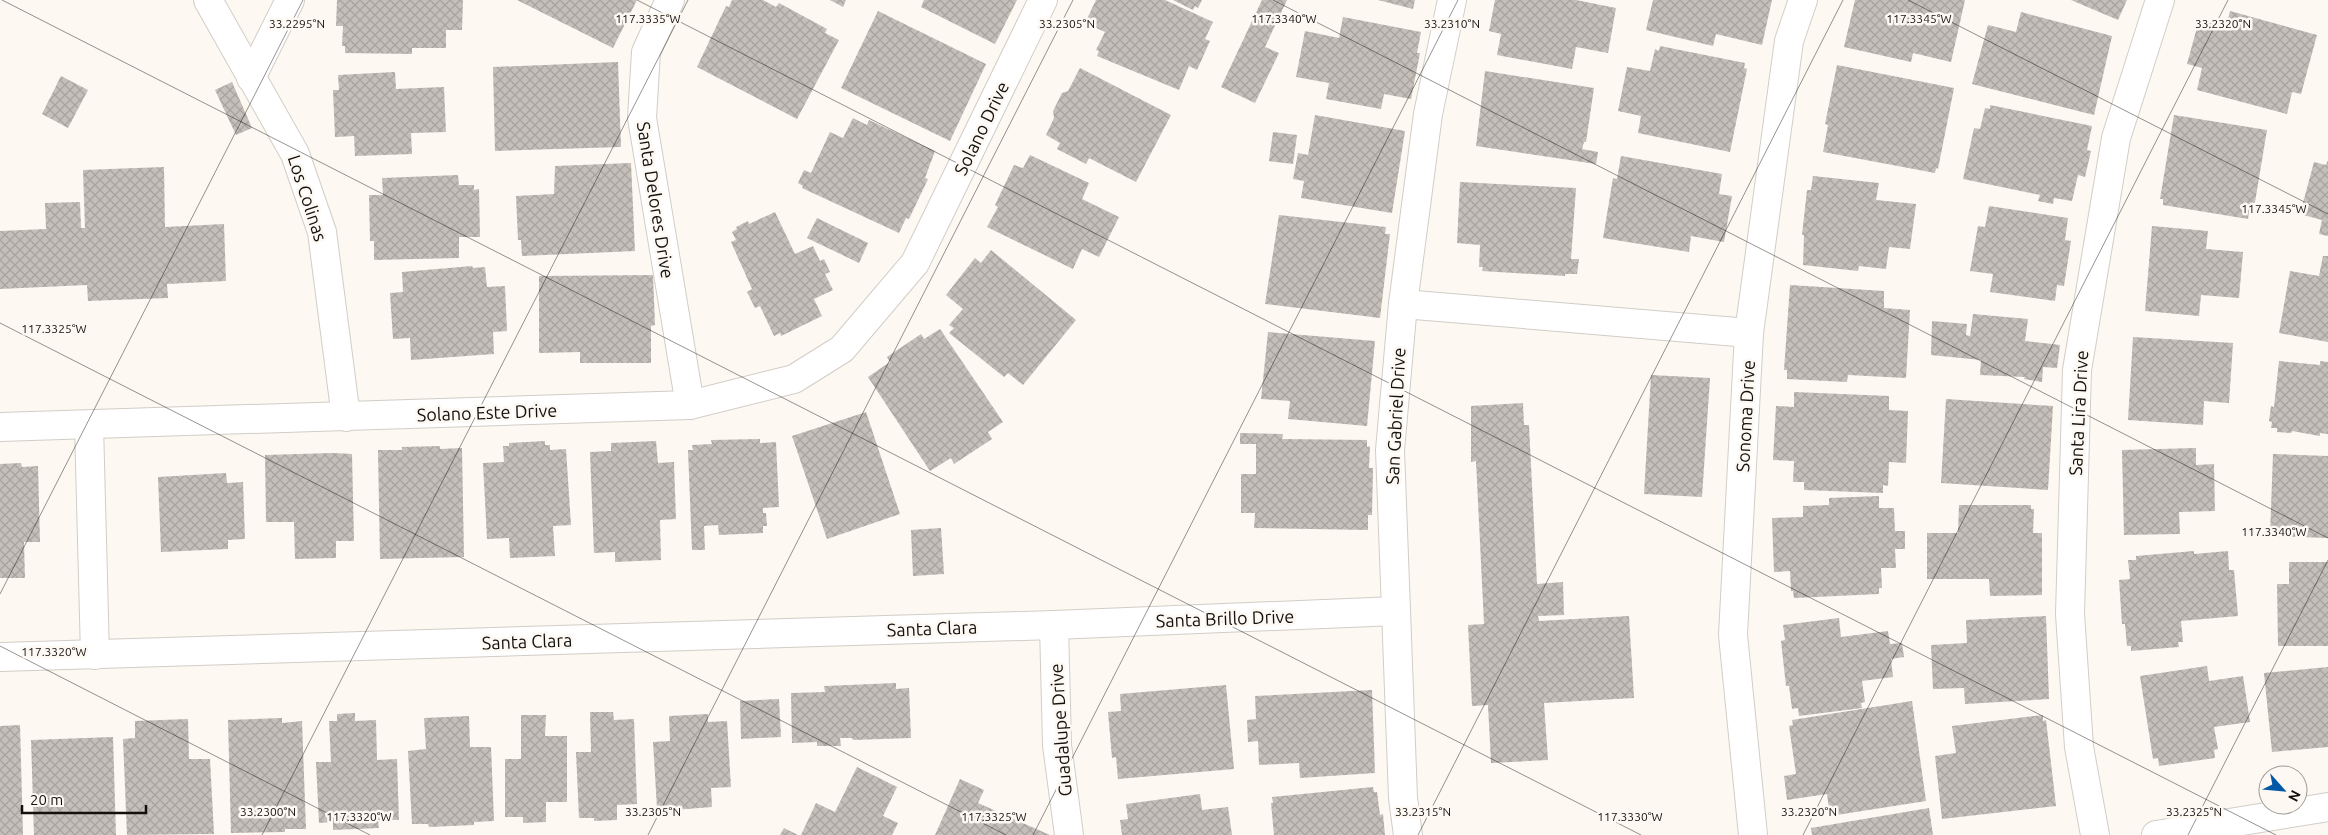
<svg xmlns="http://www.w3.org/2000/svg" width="2328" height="835" viewBox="0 0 2328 835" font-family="Ubuntu,sans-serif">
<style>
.building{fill:url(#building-cross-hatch)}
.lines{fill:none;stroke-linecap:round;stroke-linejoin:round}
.minor-casing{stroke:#d2cdc7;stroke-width:30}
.minor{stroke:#fff;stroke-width:28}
.ticks{fill:none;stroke:#13110f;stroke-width:1;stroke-opacity:0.45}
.labels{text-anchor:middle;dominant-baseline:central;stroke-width:5;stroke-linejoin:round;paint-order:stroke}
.street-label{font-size:18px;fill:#13110f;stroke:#fdf8f1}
.ticks-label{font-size:12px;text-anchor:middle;fill:#13110f;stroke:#fdf8f1;stroke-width:5;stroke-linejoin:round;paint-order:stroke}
</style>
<defs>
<pattern id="building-cross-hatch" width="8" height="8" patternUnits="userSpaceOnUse" patternTransform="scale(1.25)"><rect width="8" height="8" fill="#c4bfb9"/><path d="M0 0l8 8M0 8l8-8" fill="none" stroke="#a8a39e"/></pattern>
</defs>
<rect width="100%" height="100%" fill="#fdf8f1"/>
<!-- building -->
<g class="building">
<polygon points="337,0 463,0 462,30 446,30 446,48 412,48 412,54 345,53 345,46 342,46 343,26 336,26"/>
<polygon points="517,0 637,0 613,48"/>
<polygon points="732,0 763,0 776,7 779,3 827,29 825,33 839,40 797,119 697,67 726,6 729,7"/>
<polygon points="830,0 846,0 843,7"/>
<polygon points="924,0 1017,0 995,44 921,7"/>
<polygon points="1096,0 1165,0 1213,22 1205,39 1210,41 1197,70 1189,66 1179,90 1097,56 1099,51 1096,50 1105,32 1085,23"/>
<polygon points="1173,0 1202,0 1198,8 1195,6 1193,10"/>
<polygon points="1262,0 1287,0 1265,47 1279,53 1255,103 1221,87"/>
<polygon points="1378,0 1415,0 1413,9"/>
<polygon points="1495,0 1576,0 1616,8 1608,53 1576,47 1572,69 1497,55 1501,34 1489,31"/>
<polygon points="1653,0 1772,0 1762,45 1716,34 1713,46 1646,30"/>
<polygon points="1855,0 1965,0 1951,62 1913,53 1911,62 1844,47"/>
<polygon points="2071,0 2127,0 2118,20"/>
<polygon points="878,11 986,64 950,141 841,88"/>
<polygon points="2230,11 2317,35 2301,94 2292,92 2287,114 2197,90 2202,68 2187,64 2199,20 2226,27"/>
<polygon points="2021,12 2112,36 2094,115 1972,84 1988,25 2016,32"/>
<polygon points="1343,17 1421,32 1417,53 1420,53 1411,99 1384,94 1381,109 1326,99 1329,83 1296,77 1305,31 1339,38"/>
<polygon points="1660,46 1745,63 1744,68 1747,69 1730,152 1638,133 1641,116 1618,111 1627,67 1650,71 1655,49 1659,51"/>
<polygon points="618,62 621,147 495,151 493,67"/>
<polygon points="1837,65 1954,88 1938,169 1936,168 1935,173 1823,152 1828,125 1825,124"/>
<polygon points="1080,68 1171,115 1136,182 1089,158 1086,164 1057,149 1060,143 1046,135 1054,118 1053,111 1062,93 1068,91"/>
<polygon points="1485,71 1594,88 1586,142 1584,142 1582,149 1598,152 1596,164 1476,146"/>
<polygon points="395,72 396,89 444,87 446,132 411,133 412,154 355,156 354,136 335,137 333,90 339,90 338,75"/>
<polygon points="61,76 88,90 68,128 42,114"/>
<polygon points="232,82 252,128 236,135 215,90"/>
<polygon points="1990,105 2092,126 2087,150 2091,151 2085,177 2078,175 2072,201 2054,198 2053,204 2038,201 2040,195 1963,179 1974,128 1980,129 1985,108 1990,109"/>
<polygon points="1315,115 1405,131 1392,213 1301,198 1304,181 1293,179 1298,153 1308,155"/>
<polygon points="2174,115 2267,130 2253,214 2249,213 2248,219 2163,205 2163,199 2160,199"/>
<polygon points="853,118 867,125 869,120 935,151 925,178 928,179 909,219 906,218 899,233 802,188 803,186 798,183 804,170 811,173 830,132 843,138"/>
<polygon points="1273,132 1297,135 1293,164 1269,161"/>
<polygon points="1030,155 1089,183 1082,199 1119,217 1099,257 1082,249 1073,269 987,227 998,207 995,205 1014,165 1023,168"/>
<polygon points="1621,156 1722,174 1719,194 1732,196 1724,242 1691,236 1689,252 1603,238 1613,178 1617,179"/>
<polygon points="2328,160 2328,236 2319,234 2322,220 2300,214 2314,162 2326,165"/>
<polygon points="631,163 635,251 522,256 521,240 518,240 516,196 554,194 555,166"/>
<polygon points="164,167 165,227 224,224 226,281 167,284 168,298 88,301 87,285 0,289 0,231 46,229 45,203 80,202 81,228 85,228 83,170"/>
<polygon points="458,175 459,185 474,185 474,190 479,189 480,237 459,237 459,258 374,260 374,241 370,241 369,195 383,195 382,178"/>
<polygon points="1813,176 1879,183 1876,200 1916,204 1910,249 1889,247 1886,269 1859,266 1858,271 1803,265 1804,235 1802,235 1807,190 1811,190"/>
<polygon points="1460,182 1576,188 1571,259 1579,259 1577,274 1565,274 1565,276 1482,271 1483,267 1479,267 1480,245 1457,243"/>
<polygon points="1989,206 2068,218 2065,240 2071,241 2064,286 2057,285 2055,301 1990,292 1993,274 1970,271 1978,226 1985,227"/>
<polygon points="775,212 795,254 813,246 820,261 824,259 830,272 825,274 833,290 814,299 822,316 781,336 780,333 774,336 760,306 755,308 747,292 752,289 731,242 736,240 732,232 737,229 736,227 748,221 749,224"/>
<polygon points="1279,215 1386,227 1385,234 1390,234 1380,318 1265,304"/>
<polygon points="817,218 868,243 859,263 807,238"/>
<polygon points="2152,226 2208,231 2206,249 2243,252 2239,298 2201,295 2199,316 2145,311"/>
<polygon points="991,250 1076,320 1023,385 1008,373 1004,377 949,333 954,328 949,325 963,309 946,295 975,258 981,263"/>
<polygon points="2323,256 2328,256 2328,342 2279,333 2290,271 2319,276"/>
<polygon points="472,266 473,268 485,267 487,287 505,286 507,331 493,332 494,354 411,360 410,338 393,339 390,293 403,292 402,272"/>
<polygon points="653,275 655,325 651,326 651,363 580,363 580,352 539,353 539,276"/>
<polygon points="1790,285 1884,291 1884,308 1910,310 1906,378 1848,375 1847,382 1787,379 1787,370 1784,370"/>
<polygon points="1973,314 2028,319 2025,341 2060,345 2057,368 2043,367 2042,382 2024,379 2025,377 1980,375 1981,360 1931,355 1932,321 1967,324 1966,335 1970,336"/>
<polygon points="940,329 1003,422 988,432 992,439 954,464 951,458 930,471 868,377 890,362 887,357 921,334 924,339"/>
<polygon points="1268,332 1375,341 1367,426 1288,419 1290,401 1261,399"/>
<polygon points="2133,337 2233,343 2229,403 2204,401 2203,425 2128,420"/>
<polygon points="2279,361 2320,365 2320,361 2328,362 2328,434 2320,433 2320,436 2292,431 2291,433 2277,432 2277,428 2271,428 2272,422 2269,421 2271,406 2274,407"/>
<polygon points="1651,375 1710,378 1702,497 1644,494"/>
<polygon points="1794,392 1889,396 1889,410 1908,411 1906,463 1889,462 1888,486 1883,485 1883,493 1804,490 1804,482 1793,482 1794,461 1773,460 1776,406 1794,407"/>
<polygon points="1946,399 2053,406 2048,490 1941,483"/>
<polygon points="1523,403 1524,425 1529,425 1537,584 1563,582 1564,615 1538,616 1539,621 1629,616 1634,698 1544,703 1548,760 1491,763 1488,705 1472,706 1468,625 1484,624 1476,461 1471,462 1471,406"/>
<polygon points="866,412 900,514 827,539 792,436"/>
<polygon points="1240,433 1283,434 1282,439 1367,440 1367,447 1370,446 1369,468 1373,468 1372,515 1368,515 1368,530 1254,528 1255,513 1241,513 1241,474 1256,474 1256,444 1240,444"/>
<polygon points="760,439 760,443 776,442 779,507 763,508 763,513 766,513 767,526 763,526 763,533 719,535 718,525 704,526 705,550 692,550 688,450 693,450 692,445 712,444 711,440"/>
<polygon points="545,441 545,445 550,445 550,450 566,449 571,525 553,526 555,556 510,558 509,538 487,539 483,463 504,462 503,446 509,446 509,443"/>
<polygon points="656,441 658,463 674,462 676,519 660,520 661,560 615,562 615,552 594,553 590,452 611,451 611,443"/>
<polygon points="440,446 440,449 462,448 464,557 380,559 378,450 402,450 402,447"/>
<polygon points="2196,448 2196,465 2214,464 2215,511 2179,512 2180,534 2124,535 2122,450"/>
<polygon points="333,453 352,454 354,541 336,541 336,558 295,559 294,522 266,522 265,455"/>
<polygon points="2273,454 2328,456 2328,538 2270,536"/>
<polygon points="21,463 22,467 38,466 40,542 24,542 25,578 0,578 0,464"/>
<polygon points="226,473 227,483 243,482 245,539 228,540 228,549 161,552 158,477"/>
<polygon points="1879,496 1879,508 1894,508 1895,531 1905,531 1905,549 1895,549 1896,568 1881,568 1882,588 1879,588 1879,594 1794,598 1793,591 1791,591 1790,571 1774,572 1772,518 1803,517 1803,506 1829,505 1829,498"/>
<polygon points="1959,505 2031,505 2031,509 2034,509 2033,533 2042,533 2042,595 1990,596 1989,579 1927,579 1927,533 1958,533"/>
<polygon points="941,528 944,574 913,576 911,530"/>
<polygon points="2194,551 2194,554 2228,551 2229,570 2234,570 2238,616 2181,621 2183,642 2178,642 2179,647 2131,651 2131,646 2127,646 2125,624 2122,624 2119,580 2130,579 2128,560 2136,560 2136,556"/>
<polygon points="2289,562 2328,562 2328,646 2278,646 2277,584 2289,584"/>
<polygon points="2046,616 2049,699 1965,704 1964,688 1933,689 1931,645 1967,643 1966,620"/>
<polygon points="1839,618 1841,637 1888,631 1890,644 1902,643 1904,657 1891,659 1893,677 1862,681 1865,702 1861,703 1862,708 1799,716 1798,708 1792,709 1789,686 1786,686 1781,641 1785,640 1783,625"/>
<polygon points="2207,666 2209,681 2243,676 2250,722 2214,727 2218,749 2214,750 2215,758 2159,766 2158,758 2153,759 2140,676"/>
<polygon points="2328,667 2328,747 2272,752 2264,673"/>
<polygon points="896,683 896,689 909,688 911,738 853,740 852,738 840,738 841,746 817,746 817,742 792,743 791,693 825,692 824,686"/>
<polygon points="1226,685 1234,769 1118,779 1116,757 1112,758 1108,712 1121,711 1120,694"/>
<polygon points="1372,690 1375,773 1300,778 1299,763 1259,765 1258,741 1248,742 1247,720 1256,719 1255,696"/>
<polygon points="779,699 781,737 741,739 740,701"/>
<polygon points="1912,701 1926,801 1830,816 1827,794 1787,800 1784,776 1796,774 1789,726 1793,725 1792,720"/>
<polygon points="590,712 613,712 614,720 634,719 637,804 617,805 617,820 594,821 594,818 579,818 576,752 591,752"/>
<polygon points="355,713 355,721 376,720 377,760 397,759 399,820 378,820 379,828 333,830 333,822 319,823 316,762 331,762 329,721 337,721 337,714"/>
<polygon points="708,714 708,722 727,721 731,787 711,788 712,807 674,810 673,807 657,808 653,742 670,741 669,716"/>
<polygon points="521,715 546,715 545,736 567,736 567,802 546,802 546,822 523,823 523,817 505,817 505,759 521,759"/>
<polygon points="2043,715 2043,721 2046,720 2056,806 1942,819 1935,756 1956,753 1952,726"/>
<polygon points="469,716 470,747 491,747 494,821 474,822 474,825 429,827 428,824 412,824 408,751 426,749 424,718"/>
<polygon points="282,718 282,723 302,721 306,829 285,829 285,832 231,833 228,720"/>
<polygon points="188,719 189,759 210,759 214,834 127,835 123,739 135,738 135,721"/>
<polygon points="20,725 23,835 0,835 0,726"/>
<polygon points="113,737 116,835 34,835 31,740"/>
<polygon points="857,767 897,787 883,816 898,823 892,835 801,835 816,803 835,812"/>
<polygon points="960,779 984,790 978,803 1050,835 935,835"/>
<polygon points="1373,787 1374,792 1377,792 1380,815 1383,814 1385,835 1274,835 1271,803 1273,803 1272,797"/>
<polygon points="1200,794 1202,810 1228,807 1232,835 1122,835 1120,820 1128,819 1126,804"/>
<polygon points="1929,808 1933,835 1812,835 1811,828"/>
<polygon points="784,828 798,835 780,835"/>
</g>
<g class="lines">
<defs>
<g id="minor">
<polyline points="208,0 295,154 322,232 346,417"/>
<polyline points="670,0 646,52 642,118 690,405"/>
<polyline points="251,78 290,0"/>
<polyline points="1403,304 1749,333"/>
<polyline points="89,425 95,655"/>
<polyline points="0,427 690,405 794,379 842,349 915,263 1043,0"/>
<polyline points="1054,625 1057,745 1069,835"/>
<polyline points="0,657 1054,625 1396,611"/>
<polyline points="1408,835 1403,798 1390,450 1403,304 1428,114 1452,0"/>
<polyline points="1753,835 1733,635 1749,333 1789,41 1803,0"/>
<polyline points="2095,835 2079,747 2070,614 2077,370 2116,138 2160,0"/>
<polyline points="2156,835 2328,807"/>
</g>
</defs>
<!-- minor casing -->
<use href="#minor" class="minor-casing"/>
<!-- minor -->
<use href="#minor" class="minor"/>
</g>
<!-- ticks -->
<path class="ticks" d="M2,0L1641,835M637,0L2276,835M1273,0L2328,538M1908,0L2328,214M0,323L1006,835M0,594L303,0M0,646L370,835M262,835L688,0M648,835L1073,0M1033,835L1458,0M1418,835L1843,0M1803,835L2228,0M2188,835L2328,560"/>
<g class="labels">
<!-- street labels -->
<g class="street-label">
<text transform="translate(981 128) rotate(-64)">Solano Drive</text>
<text transform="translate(308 198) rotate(72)">Los Colinas</text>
<text transform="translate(656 200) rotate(81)">Santa Delores Drive</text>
<text transform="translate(487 412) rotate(-2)">Solano Este Drive</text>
<text transform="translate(2078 413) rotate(-87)">Santa Lira Drive</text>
<text transform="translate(1395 416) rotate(-87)">San Gabriel Drive</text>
<text transform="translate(1745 416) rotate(-87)">Sonoma Drive</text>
<text transform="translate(1225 618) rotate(-2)">Santa Brillo Drive</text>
<text transform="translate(932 628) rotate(-2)">Santa Clara</text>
<text transform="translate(527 641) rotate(-2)">Santa Clara</text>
<text transform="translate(1060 730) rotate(-94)">Guadalupe Drive</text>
</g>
</g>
<g class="ticks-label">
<text x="648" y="23">117.3335°W</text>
<text x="1284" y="23">117.3340°W</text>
<text x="1919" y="23">117.3345°W</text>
<text x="297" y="28">33.2295°N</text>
<text x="1067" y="28">33.2305°N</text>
<text x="1452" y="28">33.2310°N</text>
<text x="2223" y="28">33.2320°N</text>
<text x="2274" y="213">117.3345°W</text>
<text x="54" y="333">117.3325°W</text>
<text x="2274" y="536">117.3340°W</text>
<text x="54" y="656">117.3320°W</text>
<text x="268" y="816">33.2300°N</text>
<text x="653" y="816">33.2305°N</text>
<text x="1423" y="816">33.2315°N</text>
<text x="1809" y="816">33.2320°N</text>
<text x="2194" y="816">33.2325°N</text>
<text x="994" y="821">117.3325°W</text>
<text x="359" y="821">117.3320°W</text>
<text x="1630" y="821">117.3330°W</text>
</g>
<!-- north arrow -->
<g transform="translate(2283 790) rotate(117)"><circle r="24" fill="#fdf8f1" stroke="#9f9c97"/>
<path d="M0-4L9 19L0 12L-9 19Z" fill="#0159a7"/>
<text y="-8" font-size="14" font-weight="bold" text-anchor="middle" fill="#13110f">N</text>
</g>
<!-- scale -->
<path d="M22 805v8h124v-8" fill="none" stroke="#13110f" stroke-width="2.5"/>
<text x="30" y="805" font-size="15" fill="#13110f" stroke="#fdf8f1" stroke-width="4" paint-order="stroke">20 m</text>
</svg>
